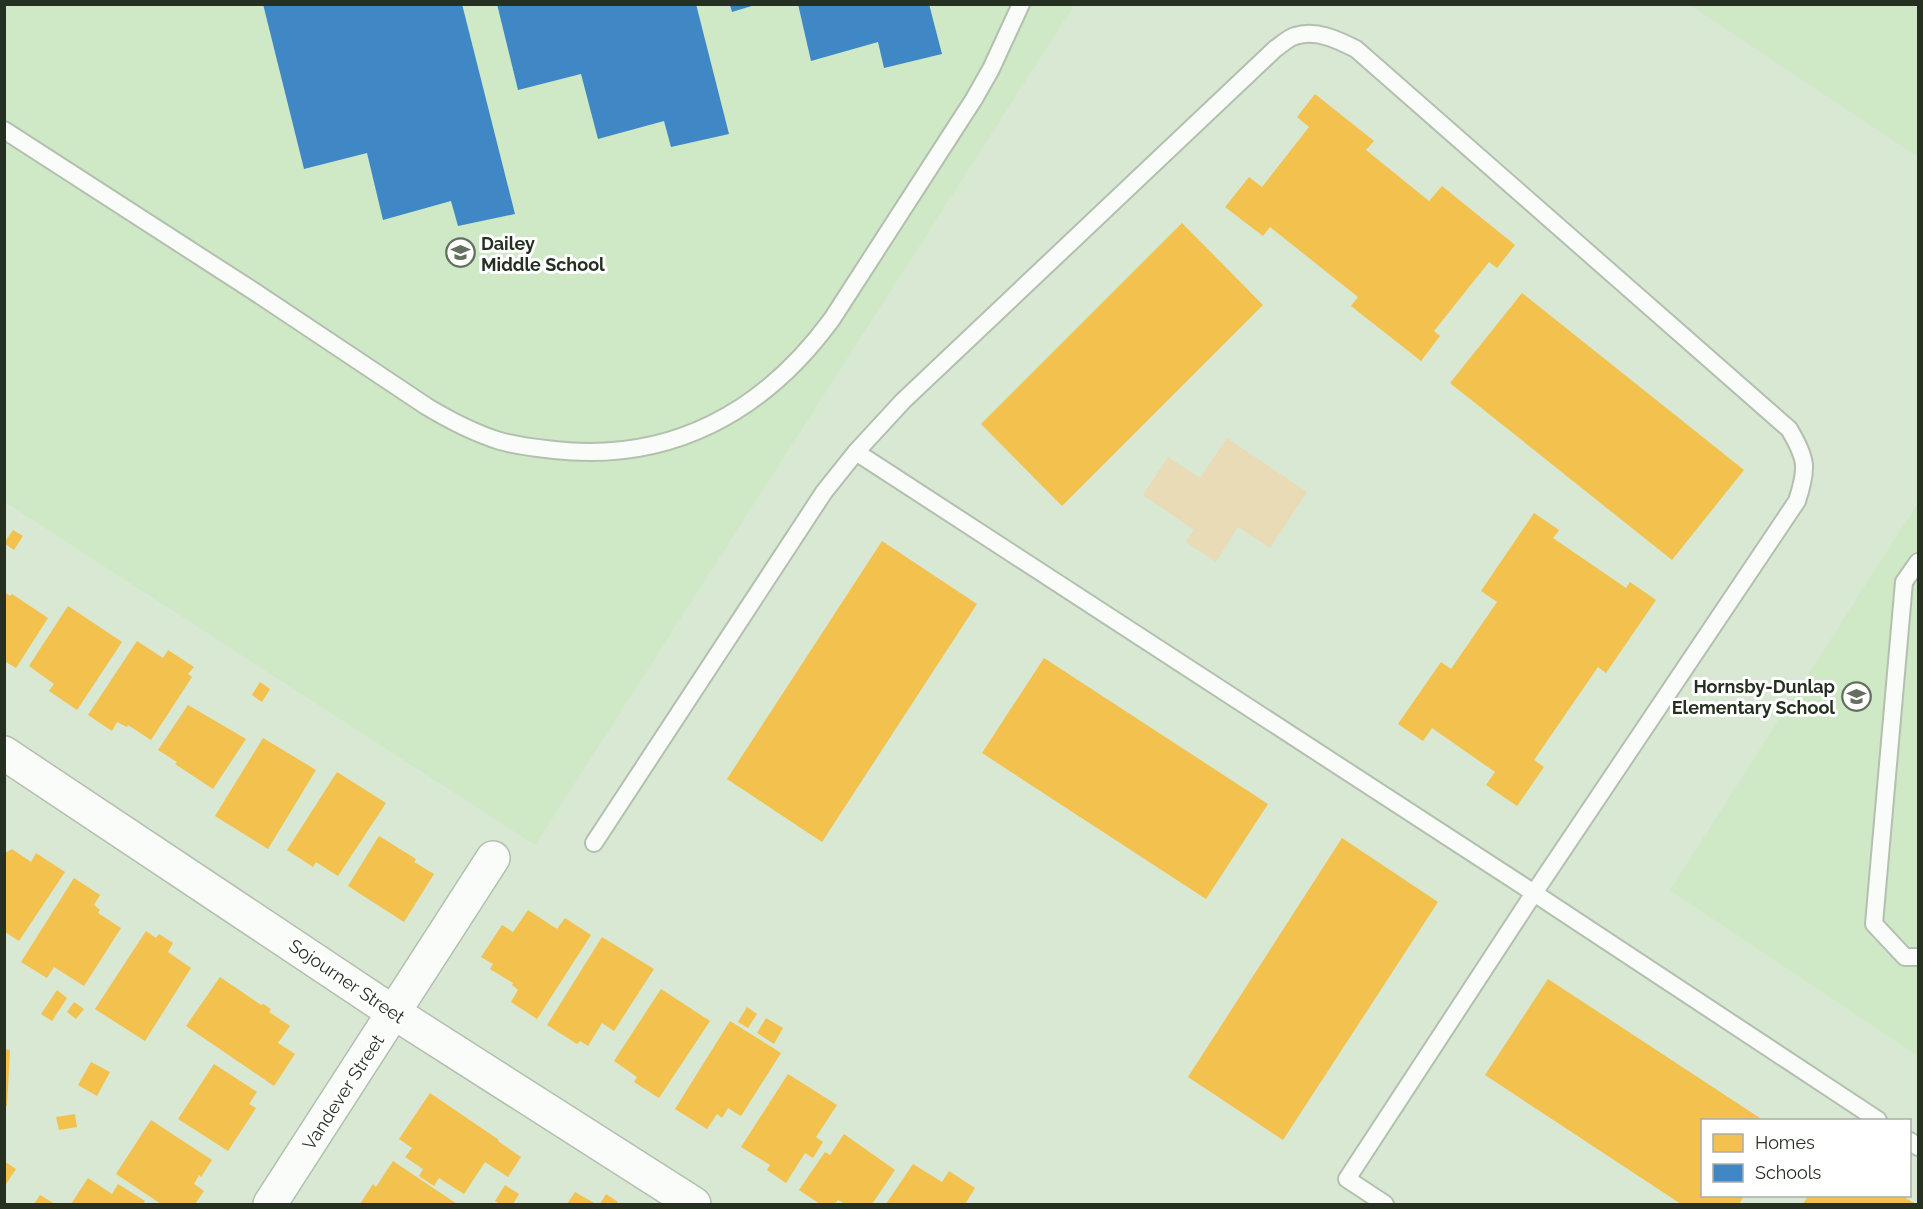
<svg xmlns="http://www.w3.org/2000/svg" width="1923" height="1209" viewBox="0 0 1923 1209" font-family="Raleway,sans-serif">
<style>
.built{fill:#cfe8c6}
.green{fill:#e8dbb5}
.homes{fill:#f2c14e}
.schools{fill:#3f88c5}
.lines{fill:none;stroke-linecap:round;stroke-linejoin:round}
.lane-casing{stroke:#b3bfaf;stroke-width:20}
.street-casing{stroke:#b3bfaf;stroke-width:36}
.lane{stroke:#f9fcf8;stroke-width:16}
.street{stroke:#f9fcf8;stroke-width:33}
.labels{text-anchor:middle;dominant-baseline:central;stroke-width:6;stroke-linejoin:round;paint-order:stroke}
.poi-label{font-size:18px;font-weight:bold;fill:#253021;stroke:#fff;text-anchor:start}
.street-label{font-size:18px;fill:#253021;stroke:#fff}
</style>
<rect width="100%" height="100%" fill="#d8e8d3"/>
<!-- built -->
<g class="built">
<polygon points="4,5 1074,5 535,845 5,502"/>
<polygon points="1690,5 1918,5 1918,157"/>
<polygon points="1918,503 1918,1056 1670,890"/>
</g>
<!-- green -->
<polygon class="green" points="1227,438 1307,492 1270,548 1238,527 1216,562 1186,542 1194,530 1143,495 1168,457 1200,478"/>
<!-- homes -->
<g class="homes">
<polygon points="1315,94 1374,141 1366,150 1429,201 1442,186 1515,245 1497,268 1489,262 1434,331 1440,336 1421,361 1351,306 1358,297 1270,227 1263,236 1225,207 1249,177 1262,187 1309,127 1297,117"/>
<polygon points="1182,223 1263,305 1062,506 981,424"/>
<polygon points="1522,293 1744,470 1672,560 1450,383"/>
<polygon points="1534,513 1559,530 1553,538 1626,588 1630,582 1656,600 1606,673 1598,667 1534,760 1544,767 1517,806 1486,785 1495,772 1432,728 1423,741 1398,724 1441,662 1451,669 1497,602 1481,591"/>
<polygon points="13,530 23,536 14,550 4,543"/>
<polygon points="882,541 977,604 822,842 727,779"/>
<polygon points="4,592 10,596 12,594 48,618 16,668 4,661"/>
<polygon points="68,606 122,642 77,710 49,691 54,684 29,666"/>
<polygon points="137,641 163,658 168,650 194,667 188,674 192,677 151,740 128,725 127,727 117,722 112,731 88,715"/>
<polygon points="1044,658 1268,804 1206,899 982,753"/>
<polygon points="260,682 270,689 262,702 252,695"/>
<polygon points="188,705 246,739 213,789 175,764 177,762 158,750"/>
<polygon points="263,738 316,770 268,849 215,816"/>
<polygon points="337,772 386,803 338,876 316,862 313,867 287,850"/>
<polygon points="379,836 416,859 414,862 434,874 404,922 348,886"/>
<polygon points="1342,838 1438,902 1283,1140 1188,1077"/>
<polygon points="12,849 31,862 36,853 65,872 19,941 5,932 5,853"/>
<polygon points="74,878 100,895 94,905 100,910 98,913 121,928 84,986 54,967 47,978 21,962"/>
<polygon points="528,910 557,929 565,918 591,935 537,1019 511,1002 518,990 512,985 513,983 490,969 493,964 481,957 502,925 513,932"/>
<polygon points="146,931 156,938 159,934 173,943 168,952 191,968 145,1041 95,1009"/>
<polygon points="602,937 654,969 614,1031 602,1023 588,1046 580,1041 577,1044 547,1025"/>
<polygon points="220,977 261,1005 263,1004 271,1009 269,1012 290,1026 278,1043 295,1054 274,1086 186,1026"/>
<polygon points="1548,979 1763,1120 1702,1120 1702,1196 1744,1196 1739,1204 1681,1204 1485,1075"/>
<polygon points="661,989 710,1021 659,1098 634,1082 637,1077 614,1061"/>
<polygon points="57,990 67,998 52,1021 41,1014"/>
<polygon points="74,1002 84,1009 76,1019 67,1012"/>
<polygon points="747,1007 757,1014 748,1028 738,1022"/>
<polygon points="766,1018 783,1028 774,1044 757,1033"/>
<polygon points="730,1021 781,1053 741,1116 728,1108 722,1118 717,1114 707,1129 675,1109"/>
<polygon points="4,1049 10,1050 7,1106 4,1106"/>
<polygon points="91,1062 110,1072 97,1096 78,1085"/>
<polygon points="214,1064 257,1092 249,1104 256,1108 228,1151 178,1119"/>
<polygon points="788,1074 837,1105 816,1137 823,1142 813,1158 805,1153 786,1183 767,1170 770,1165 741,1147"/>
<polygon points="430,1093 499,1140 498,1141 521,1157 508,1177 485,1162 464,1194 439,1178 434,1186 419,1176 423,1169 405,1157 412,1148 399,1139"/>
<polygon points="75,1114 77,1127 59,1130 56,1117"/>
<polygon points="151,1120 212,1160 201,1177 199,1175 194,1184 204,1191 195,1204 161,1204 116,1174"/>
<polygon points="844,1134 895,1170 872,1204 845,1204 838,1200 834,1204 820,1204 799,1190 825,1152 830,1155"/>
<polygon points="4,1161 16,1169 4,1187"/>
<polygon points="393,1161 457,1204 360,1204 373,1184 376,1187"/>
<polygon points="913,1164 942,1182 949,1171 975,1188 965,1204 886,1204"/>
<polygon points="88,1178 112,1194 118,1184 145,1201 143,1204 71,1204"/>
<polygon points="505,1185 519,1194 513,1204 500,1204 495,1201"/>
<polygon points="575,1192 596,1204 567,1204"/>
<polygon points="606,1194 618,1202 616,1204 600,1204"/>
<polygon points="40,1195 55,1204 34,1204"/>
<polygon points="1808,1196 1902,1196 1916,1204 1803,1204"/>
</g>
<!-- schools -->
<g class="schools">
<polygon points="263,4 462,4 515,214 458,226 451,201 383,220 367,153 304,169"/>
<polygon points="497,4 696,4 729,134 671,147 664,121 598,139 581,74 518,90"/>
<polygon points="798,4 929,4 942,54 884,68 878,42 811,61"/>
<polygon points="730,5 755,5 732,12"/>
</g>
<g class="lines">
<defs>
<g id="lane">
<path d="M4,130L255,292L426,406C449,420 474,433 500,441C517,446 536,448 554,450C671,463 764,412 832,319L974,99L991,69L1021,4"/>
<polyline points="856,452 1534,893 1878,1120"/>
<polyline points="1918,562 1904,582 1874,924 1905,957 1918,957"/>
<path d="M594,843L824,492L856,452L903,401L1275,49C1281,45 1288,38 1295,36C1316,29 1338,40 1356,49L1789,429C1807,459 1808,468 1797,501L1534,893L1347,1179L1385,1204"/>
<polyline points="1910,1141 1918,1147"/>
</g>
<g id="street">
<polyline points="4,753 376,1001 694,1204"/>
<polyline points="270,1204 493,858"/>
</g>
</defs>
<!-- lane casing -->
<use href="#lane" class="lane-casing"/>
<!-- street casing -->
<use href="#street" class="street-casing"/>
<!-- lane -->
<use href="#lane" class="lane"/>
<!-- street -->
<use href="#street" class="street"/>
</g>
<!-- icons -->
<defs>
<symbol id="school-ring" viewBox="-11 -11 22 22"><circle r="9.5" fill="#fff" stroke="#64705f" stroke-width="1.5"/><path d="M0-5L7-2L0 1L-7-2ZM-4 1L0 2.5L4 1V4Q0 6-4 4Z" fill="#64705f"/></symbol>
</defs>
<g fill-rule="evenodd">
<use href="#school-ring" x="444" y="236" width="33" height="33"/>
<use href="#school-ring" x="1840" y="680" width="33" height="33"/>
</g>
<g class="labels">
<!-- poi labels -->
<g class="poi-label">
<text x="481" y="243">Dailey<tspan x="481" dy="21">Middle School</tspan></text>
<text x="1835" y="686" text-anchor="end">Hornsby-Dunlap<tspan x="1835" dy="21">Elementary School</tspan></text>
</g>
<!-- street labels -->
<g class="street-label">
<text transform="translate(347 981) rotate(34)">Sojourner Street</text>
<text transform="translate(343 1092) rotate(-57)">Vandever Street</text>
</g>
</g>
<!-- border -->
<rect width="1923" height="1209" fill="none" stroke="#253021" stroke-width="12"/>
<!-- legend -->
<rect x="1701" y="1119" width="210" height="78" fill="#ffffff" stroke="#a8aca6" stroke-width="1.5"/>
<rect x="1713" y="1134" width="30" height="18" fill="#f2c14e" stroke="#a8aca6" stroke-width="1.5"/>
<text x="1755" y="1149" font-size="18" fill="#253021">Homes</text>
<rect x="1713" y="1164" width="30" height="18" fill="#3f88c5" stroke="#a8aca6" stroke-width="1.5"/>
<text x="1755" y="1179" font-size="18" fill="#253021">Schools</text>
</svg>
